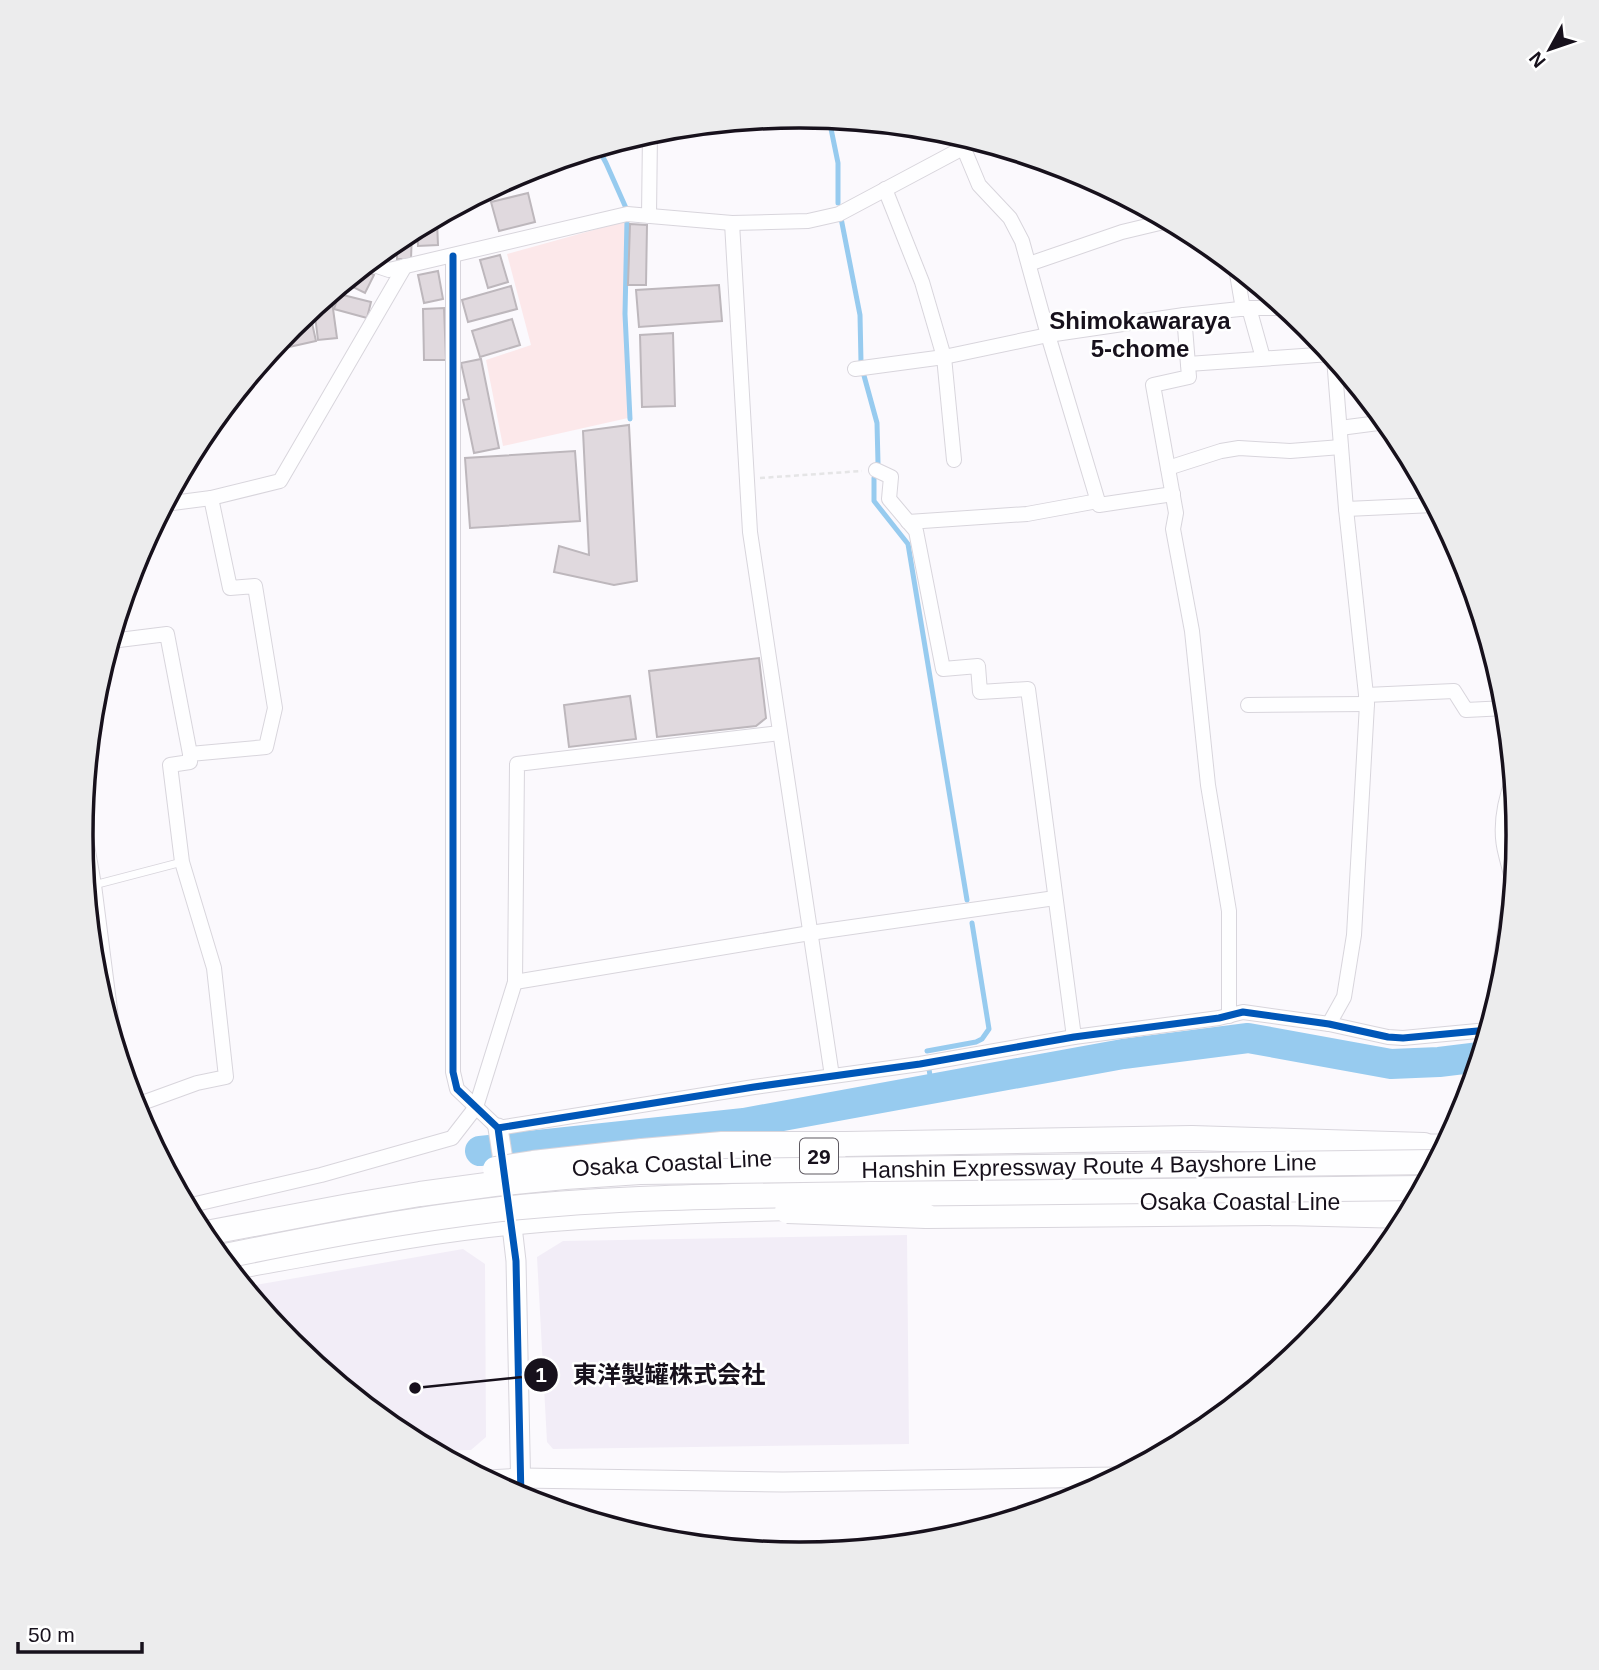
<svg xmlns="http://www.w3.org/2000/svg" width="1599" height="1670" viewBox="0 0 1599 1670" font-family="Arial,'Noto Sans JP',sans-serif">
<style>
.built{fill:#f2edf7}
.green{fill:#fce8ea}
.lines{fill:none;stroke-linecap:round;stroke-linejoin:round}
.stream{stroke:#97cbef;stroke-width:5}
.river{stroke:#97cbef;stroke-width:30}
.building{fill:#e0d9de;stroke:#bdb7bc;stroke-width:2}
.lane-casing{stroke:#d8d5dc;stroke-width:9}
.street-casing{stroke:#d8d5dc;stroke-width:16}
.secondary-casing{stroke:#d8d5dc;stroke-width:21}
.primary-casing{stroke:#d8d5dc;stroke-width:23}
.highway-casing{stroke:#d8d5dc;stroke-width:26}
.path{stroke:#e5e5e6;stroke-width:2.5;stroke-dasharray:5 3.5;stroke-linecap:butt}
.lane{stroke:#fefeff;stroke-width:7}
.street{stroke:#fefeff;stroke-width:14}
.secondary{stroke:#fefeff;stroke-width:19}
.primary{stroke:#fefeff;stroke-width:21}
.highway{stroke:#fefeff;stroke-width:24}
.highway-bridge-casing{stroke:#d8d5dc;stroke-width:26;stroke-linecap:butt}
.highway-bridge{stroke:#fefeff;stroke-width:24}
.cycleway-casing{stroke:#fff;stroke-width:11}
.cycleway{stroke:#0057b8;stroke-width:7}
.labels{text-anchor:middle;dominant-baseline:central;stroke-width:5;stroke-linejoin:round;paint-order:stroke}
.shield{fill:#fff;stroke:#5d5860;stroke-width:2}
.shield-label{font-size:21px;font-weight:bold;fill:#17111c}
.street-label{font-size:23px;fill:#17111c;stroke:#fff}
.neighbourhood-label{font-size:24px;font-weight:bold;fill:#17111c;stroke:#fff}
.rim{fill:none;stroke:#17111c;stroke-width:3.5}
.leader{fill:none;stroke:#17111c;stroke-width:2.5}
.callout-dot{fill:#17111c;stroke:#fff;stroke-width:2.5}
.mark-label{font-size:21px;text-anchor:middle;font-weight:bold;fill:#fff}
.callout-label{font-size:24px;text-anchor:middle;font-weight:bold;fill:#17111c;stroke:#fff;stroke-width:5;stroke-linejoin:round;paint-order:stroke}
</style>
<rect width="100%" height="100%" fill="#fbf9fd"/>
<!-- built -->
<g class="built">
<polygon points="907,1235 909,1444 553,1449 547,1442 537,1257 563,1241"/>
<polygon points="463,1249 485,1264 486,1437 471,1450 434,1451 400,1433 291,1343 244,1287"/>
</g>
<!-- green -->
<polygon class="green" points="626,221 623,303 628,418 503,446 486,360 531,345 507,254"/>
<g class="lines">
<!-- stream -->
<g class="stream">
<polyline points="829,119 838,163 838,203"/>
<polyline points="598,148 606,163 626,208"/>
<polyline points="841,218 860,315 861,362"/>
<polyline points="627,220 625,314 630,419"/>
<polyline points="863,372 877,423 878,463"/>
<polyline points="874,478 874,501 908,544 967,900"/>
<polyline points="927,1051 976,1042 982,1039 989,1029 972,923"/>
<polyline points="929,1069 932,1089"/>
</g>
<!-- river -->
<polyline class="river" points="480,1151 744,1123 1123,1054 1248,1038 1391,1064 1439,1062 1480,1057"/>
</g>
<!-- building -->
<g class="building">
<polygon points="528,193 535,222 499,231 491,202"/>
<polygon points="430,221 437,221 438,245 418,246 417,228"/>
<polygon points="630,224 647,225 646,285 628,285"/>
<polygon points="412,231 411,259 397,259 397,240"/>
<polygon points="500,255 508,282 488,288 480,260"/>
<polygon points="361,269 374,275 365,293 351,286 357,272"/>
<polygon points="438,271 443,299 424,303 418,275"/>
<polygon points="719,285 722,321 639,327 636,290"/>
<polygon points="511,286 517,309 468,322 462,300"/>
<polygon points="331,294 337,338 318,340 314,308"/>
<polygon points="339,294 371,302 367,318 334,309"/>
<polygon points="444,308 446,360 424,360 423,309"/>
<polygon points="310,314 316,341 289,347 286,333 305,315"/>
<polygon points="512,319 520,345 480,357 472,331"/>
<polygon points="673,333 675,406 642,407 640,335"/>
<polygon points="481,359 499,448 474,453 463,400 469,399 461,363"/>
<polygon points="629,425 637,581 614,585 554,572 559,546 589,555 583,431"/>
<polygon points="575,451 580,521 470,528 465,458"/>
<polygon points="759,658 766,718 756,726 657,737 649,671"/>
<polygon points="630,696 636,739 569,747 564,705"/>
</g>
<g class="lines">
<defs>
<polyline id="lane" points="94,885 182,862"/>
<g id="street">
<polyline points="955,134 964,149 979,185 1010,218 1022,241 1048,335 1099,505 1173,494"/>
<polyline points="885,189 922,282 944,357 954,460"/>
<polyline points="649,216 650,133"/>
<polyline points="732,223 750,532 832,1076"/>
<polyline points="453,256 453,1072 457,1089 498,1128 754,1087 920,1064 1074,1037 1219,1018 1243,1012 1329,1024 1388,1037 1403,1038 1488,1030"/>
<polyline points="368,263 389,270 627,214 732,223 808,221 839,214 976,141"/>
<polyline points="1029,264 1122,232 1168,221"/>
<polyline points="1236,268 1243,309"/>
<polyline points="1249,308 1263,358"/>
<polyline points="1184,315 1189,377 1153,385 1176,513 1173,529 1192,631 1208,785 1229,911 1229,1016"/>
<polyline points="1188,364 1331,354"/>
<polyline points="855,369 944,357 1048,335 1184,315 1249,308 1286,308"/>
<polyline points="1340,428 1386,422"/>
<polyline points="1168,468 1221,451 1239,448 1290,451 1341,447"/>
<polyline points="876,470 891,477 889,499 916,531 943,669 978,666 980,692 1028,689 1074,1037"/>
<polyline points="165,504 211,498 280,481 405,266"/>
<polyline points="1346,509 1434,505"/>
<polyline points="908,522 1027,514 1098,501"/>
<polyline points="127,586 130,586 129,579"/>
<polyline points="111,641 167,634 190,754"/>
<polyline points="1366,695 1454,691 1466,710 1506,708"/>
<polyline points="1248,705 1367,704"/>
<polyline points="82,817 94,885 114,1041"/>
<polyline points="515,982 810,933 1055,898"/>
<path d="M1493,1015L1512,882C1511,872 1508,864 1506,855C1499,830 1504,803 1513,779"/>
<polyline points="1329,1024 1344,997 1354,935 1367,704 1346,509 1334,358"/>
<polyline points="133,1103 142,1103 197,1083 226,1077 214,968 182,862 170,765 190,762 190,754 266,747 275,708 255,586 230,588 211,498"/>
<polyline points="187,1206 321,1175 452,1138 476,1107 515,982 517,764 780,733"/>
</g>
<g id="secondary">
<polyline points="498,1128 506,1179"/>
<polyline points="510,1209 516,1261 521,1498"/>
<polyline points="488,1480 521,1478 783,1482 1116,1477"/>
</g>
<g id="primary">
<polyline points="1409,1145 1445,1145"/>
<polyline points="664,1160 835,1156"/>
<polyline points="1291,1201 1415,1201"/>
<path d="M230,1269C324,1253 418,1233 513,1224C609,1215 707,1212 804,1209"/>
</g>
<g id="highway">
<polyline points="642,1151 722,1144 845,1144 1192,1138 1424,1145"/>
<polyline points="926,1216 1285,1213 1407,1216"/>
</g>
</defs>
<!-- lane casing -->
<use href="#lane" class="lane-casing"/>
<!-- street casing -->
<use href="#street" class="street-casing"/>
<!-- secondary casing -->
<use href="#secondary" class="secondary-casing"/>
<!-- primary casing -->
<use href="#primary" class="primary-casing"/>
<!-- highway casing -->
<use href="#highway" class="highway-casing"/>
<!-- path -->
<polyline class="path" points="760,478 862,471"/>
<!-- lane -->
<use href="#lane" class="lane"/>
<!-- street -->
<use href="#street" class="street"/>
<!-- secondary -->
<use href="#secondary" class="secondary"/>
<!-- primary -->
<use href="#primary" class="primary"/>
<!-- highway -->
<use href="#highway" class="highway"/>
<defs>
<g id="highway-bridge">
<polyline points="495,1169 533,1163 642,1151"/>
<polyline points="787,1211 926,1216"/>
<polyline points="201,1234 349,1206 420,1194 494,1184 565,1177 640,1172 1436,1162"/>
<path d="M220,1257C313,1238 406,1220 501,1209C623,1196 747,1196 870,1194C1054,1192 1238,1190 1422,1188"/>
</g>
</defs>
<!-- highway-bridge casing -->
<use href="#highway-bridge" class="highway-bridge-casing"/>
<!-- highway-bridge -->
<use href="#highway-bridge" class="highway-bridge"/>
<defs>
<g id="cycleway">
<polyline points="453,256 453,1072 457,1089 498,1128 516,1261 521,1498"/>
<polyline points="498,1128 754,1087 920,1064 1074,1037 1219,1018 1243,1012 1329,1024 1388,1037 1403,1038 1488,1030"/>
</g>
</defs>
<!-- cycleway casing -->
<use href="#cycleway" class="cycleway-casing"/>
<!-- cycleway -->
<use href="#cycleway" class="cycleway"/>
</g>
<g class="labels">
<!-- shield labels -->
<rect class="shield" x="800" y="1138.5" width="38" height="35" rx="5"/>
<g class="shield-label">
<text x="819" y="1156">29</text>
</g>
<!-- street labels -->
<g class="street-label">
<text transform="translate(672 1163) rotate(-3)">Osaka Coastal Line</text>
<text transform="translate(1089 1166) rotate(-1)">Hanshin Expressway Route 4 Bayshore Line</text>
<text x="1240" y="1202">Osaka Coastal Line</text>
</g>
<!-- neighbourhood labels -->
<g class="neighbourhood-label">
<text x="1140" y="320">Shimokawaraya<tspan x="1140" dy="28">5-chome</tspan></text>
</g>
</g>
<!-- crop -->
<path d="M0 0H1599V1670H0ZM799 128H800A706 706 0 0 1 1506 834V836A706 706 0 0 1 800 1542H799A706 706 0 0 1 93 836V834A706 706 0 0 1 799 128Z" fill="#ececed" fill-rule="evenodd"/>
<path class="rim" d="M799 128H800A706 706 0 0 1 1506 834V836A706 706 0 0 1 800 1542H799A706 706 0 0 1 93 836V834A706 706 0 0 1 799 128Z"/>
<!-- callouts -->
<path class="leader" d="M415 1388L541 1375"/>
<g class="callout-dot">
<circle cx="415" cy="1388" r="7"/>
<circle cx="541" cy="1375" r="18"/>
</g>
<g class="mark-label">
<text x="541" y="1382">1</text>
</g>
<g class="callout-label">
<text x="669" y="1383">東洋製罐株式会社</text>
</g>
<!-- north arrow -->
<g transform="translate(1550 49) rotate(230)" stroke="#ffffff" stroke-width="5" paint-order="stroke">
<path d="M0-5L12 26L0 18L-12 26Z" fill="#17111c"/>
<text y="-10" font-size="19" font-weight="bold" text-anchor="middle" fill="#17111c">N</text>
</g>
<!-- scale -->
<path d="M18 1642v10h124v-10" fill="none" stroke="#17111c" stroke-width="3.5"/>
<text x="28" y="1642" font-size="21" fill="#17111c" stroke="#ffffff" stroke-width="5" paint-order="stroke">50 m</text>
</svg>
